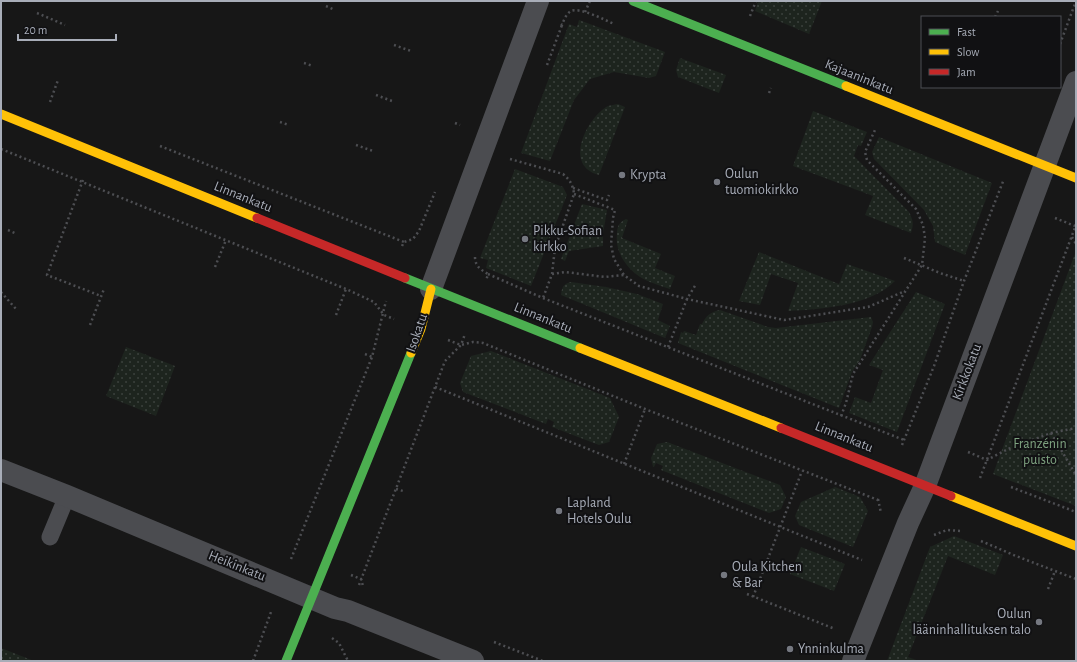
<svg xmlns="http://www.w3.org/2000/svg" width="1077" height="662" viewBox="0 0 1077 662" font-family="'Alegreya Sans',sans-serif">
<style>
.grass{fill:url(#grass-dots)}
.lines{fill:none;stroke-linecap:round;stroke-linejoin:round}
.path{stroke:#4d4e52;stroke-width:2.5;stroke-dasharray:2 3;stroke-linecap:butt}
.lane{stroke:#4b4c50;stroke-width:17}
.street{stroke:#4b4c50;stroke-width:22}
.fast{stroke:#4caf50;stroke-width:9}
.slow{stroke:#ffc107;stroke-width:9}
.jam{stroke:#c62828;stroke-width:9}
.poi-dot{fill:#757880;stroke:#111113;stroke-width:1.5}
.labels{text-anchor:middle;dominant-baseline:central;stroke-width:4;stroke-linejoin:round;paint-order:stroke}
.street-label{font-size:14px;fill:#a8adb8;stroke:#111113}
.poi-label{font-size:14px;fill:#a8adb8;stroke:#111113;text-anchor:start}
.park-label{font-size:14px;fill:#7fa381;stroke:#111113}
</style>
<defs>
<pattern id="grass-dots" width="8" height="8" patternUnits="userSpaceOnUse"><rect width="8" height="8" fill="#1d241e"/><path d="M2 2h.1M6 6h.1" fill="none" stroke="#3b413d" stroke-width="1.8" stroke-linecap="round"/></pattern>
</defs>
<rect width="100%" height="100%" fill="#171717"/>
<!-- grass -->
<g class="grass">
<polygon points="758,1 822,1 809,34 755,11"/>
<polygon points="579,20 665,52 656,76 649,78 614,72 590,79 574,100 550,161 521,153 569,24 577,27"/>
<polygon points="680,58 726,75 719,93 678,77 676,70"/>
<path d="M618,104L625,107L599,175C564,166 585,121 606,107C609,105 614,105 618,104Z"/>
<path d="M813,111L867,132L861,146L858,145L854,156L909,212C913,220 914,224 911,233L865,215L873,196L793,166Z"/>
<polygon points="879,137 992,183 965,255 935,242 933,226 924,210 874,159 872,152"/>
<polygon points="515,169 563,187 567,195 531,286 486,268 488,260 480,258"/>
<polygon points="582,204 607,210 603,234 603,246 569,251 565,261 561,259"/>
<path d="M626,219L628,220L622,238L661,254L655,268L675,276L670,289C649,282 634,278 622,258C618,250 616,243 617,234C617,227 619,222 626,219Z"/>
<polygon points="1076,251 1076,506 993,474"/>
<path d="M759,252L839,284L847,264L895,281C870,306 822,309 788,311L798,283L771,274L760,305L739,301Z"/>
<path d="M571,282L606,287L637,294L663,304L658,320L670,326L665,338L561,295C562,287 563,284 571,282Z"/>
<polygon points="916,292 945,304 897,432 849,413 855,397 871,403 883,370 869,365"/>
<path d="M720,310L768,327L776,328L871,317L873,322L872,327L860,360L852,372L839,408L678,343L681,332L683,333L684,331L696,335L700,324H702C706,316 710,312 720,310Z"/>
<polygon points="126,347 175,366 156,416 106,396"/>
<polygon points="491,351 610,398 619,417 609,442 599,445 552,427 554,422 548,419 546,424 463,392 460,383 471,356"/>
<polygon points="667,442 780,485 786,497 781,509 769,513 661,470 663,466 656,463 654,467 653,467 651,458 657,444"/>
<polygon points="835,487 860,497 868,511 853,547 799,525 795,516 801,502"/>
<polygon points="954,536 1003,555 995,575 948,556 908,657 919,661 887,661 930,547"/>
<polygon points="801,547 845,564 834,591 790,574"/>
<polygon points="1,648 34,661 1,661"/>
</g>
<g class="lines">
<!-- path -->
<g class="path">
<polyline points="326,6 335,10"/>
<polyline points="585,12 590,1"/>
<polyline points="37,13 65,25"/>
<polyline points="750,16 756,1"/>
<polyline points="995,17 998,11"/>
<path d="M561,24L562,25C564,20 566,14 571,11C580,7 605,20 614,24"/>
<polyline points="1060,44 1076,1"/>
<polyline points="394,45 411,51"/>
<polyline points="304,63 313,66"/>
<polyline points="547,65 562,25"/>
<polyline points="769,93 771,88"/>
<polyline points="376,95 392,101"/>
<polyline points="50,102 58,80"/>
<polyline points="280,122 289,125"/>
<polyline points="455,123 460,125"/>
<polyline points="356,145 373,151"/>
<polyline points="160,146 404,242"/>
<polyline points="1,149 346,289 374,302 384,315 394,319"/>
<path d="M510,159L563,174C570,180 573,185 574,194L555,248L552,274L543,298"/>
<polyline points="83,180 47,275 101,296"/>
<polyline points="573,188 607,200 609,195"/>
<polyline points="574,194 615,210 613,218 611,245 614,259 624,275 639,286 687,299 784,320 868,307 905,291"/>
<polyline points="1055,218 1075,226"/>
<polyline points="8,230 17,234"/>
<polyline points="1072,237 1076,244"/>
<polyline points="402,246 404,242 413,239 419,231 435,192"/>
<path d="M475,257C475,266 481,270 488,274L486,281"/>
<polyline points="904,258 940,273 964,281"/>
<polyline points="215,267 226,240"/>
<polyline points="488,274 543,298 904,440"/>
<polyline points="552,274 565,272 605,277 624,275"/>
<polyline points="1,292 16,309"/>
<polyline points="336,315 346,289"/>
<polyline points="90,325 104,289"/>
<polyline points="448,340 461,345 473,342 483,343 645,409 878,500"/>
<polyline points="1,343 2,343"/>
<polyline points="668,347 687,299 696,284"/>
<polyline points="365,354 372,357"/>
<polyline points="435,387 862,560"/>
<polyline points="841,416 846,403 853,374 922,265 925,238 923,225 916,209 867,160 865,152 875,130"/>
<polyline points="1051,433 1076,475"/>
<polyline points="902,445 934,366 964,281 1004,179"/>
<polyline points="968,452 987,460 1008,449 1051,433 1076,428"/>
<polyline points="624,464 645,409"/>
<polyline points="980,478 1076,225"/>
<polyline points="1011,487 1076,512"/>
<polyline points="396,489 403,491"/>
<polyline points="878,499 881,513"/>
<polyline points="934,535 947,530 960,531"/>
<polyline points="981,541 1016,556 1076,579"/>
<polyline points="291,559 372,357 386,301"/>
<polyline points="351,575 361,579 363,586"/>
<polyline points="359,585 445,361 461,345 465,334"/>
<polyline points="1048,589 1055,571"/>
<polyline points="747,594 835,629"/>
<polyline points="753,597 802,471"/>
<polyline points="332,638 339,643 348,661"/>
<polyline points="494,642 543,661"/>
<polyline points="253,661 271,612"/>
</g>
<!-- lane -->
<polyline class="lane" points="50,537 67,496"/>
<!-- street -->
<g class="street">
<polyline points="431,289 538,1"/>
<polyline points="1,470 67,496 335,608 348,611 473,661"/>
<polyline points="853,661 908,523 925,486 1076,82"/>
</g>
<!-- fast -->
<g class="fast">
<polyline points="633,1 846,86"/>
<polyline points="405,278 580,348"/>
<polyline points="286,661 411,353"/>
</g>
<!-- slow -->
<g class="slow">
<polyline points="846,86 1076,178"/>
<polyline points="1,114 257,218"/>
<polyline points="580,348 781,428"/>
<polyline points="411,353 421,329 431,289"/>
<polyline points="951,496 1076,546"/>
</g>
<!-- jam -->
<g class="jam">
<polyline points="257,218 405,278"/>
<polyline points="781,428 951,496"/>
</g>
</g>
<!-- markers -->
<g class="poi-dot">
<circle cx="622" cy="175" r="4"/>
<circle cx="717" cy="182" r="4"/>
<circle cx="525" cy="239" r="4"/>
<circle cx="559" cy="511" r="4"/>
<circle cx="724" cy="575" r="4"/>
<circle cx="1039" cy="622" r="4"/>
<circle cx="790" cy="649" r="4"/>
</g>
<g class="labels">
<!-- street labels -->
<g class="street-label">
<text transform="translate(859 77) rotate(22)">Kajaaninkatu</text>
<text transform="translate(243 197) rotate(22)">Linnankatu</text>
<text transform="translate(543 318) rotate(22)">Linnankatu</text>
<text transform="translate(417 333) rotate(-71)">Isokatu</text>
<text transform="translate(967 372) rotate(-69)">Kirkkokatu</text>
<text transform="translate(844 437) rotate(22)">Linnankatu</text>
<text transform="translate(237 566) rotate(22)">Heikinkatu</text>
</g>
<!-- poi labels -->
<g class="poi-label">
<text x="725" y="174">Oulun<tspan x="725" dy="16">tuomiokirkko</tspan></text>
<text x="630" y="175">Krypta</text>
<text x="533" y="231">Pikku-Sofian<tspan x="533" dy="16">kirkko</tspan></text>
<text x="567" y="503">Lapland<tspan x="567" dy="16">Hotels Oulu</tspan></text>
<text x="732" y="567">Oula Kitchen<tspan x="732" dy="16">&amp; Bar</tspan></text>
<text x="1031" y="614" text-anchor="end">Oulun<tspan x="1031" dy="16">lääninhallituksen talo</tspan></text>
<text x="798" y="649">Ynninkulma</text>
</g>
<!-- park labels -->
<g class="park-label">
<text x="1040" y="444">Franzénin<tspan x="1040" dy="16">puisto</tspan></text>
</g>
</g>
<!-- border -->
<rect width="1077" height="662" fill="none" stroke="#a8adb8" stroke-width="4"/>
<!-- legend -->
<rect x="921" y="16" width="140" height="72" fill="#111113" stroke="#4d4f55"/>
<rect x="929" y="29" width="20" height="6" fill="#4caf50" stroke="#4d4f55"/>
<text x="957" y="36" font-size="12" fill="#a8adb8">Fast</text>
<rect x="929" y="49" width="20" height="6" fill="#ffc107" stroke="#4d4f55"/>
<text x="957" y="56" font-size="12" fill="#a8adb8">Slow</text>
<rect x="929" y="69" width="20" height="6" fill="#c62828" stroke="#4d4f55"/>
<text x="957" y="76" font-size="12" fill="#a8adb8">Jam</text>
<!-- scale -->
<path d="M18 34v6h98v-6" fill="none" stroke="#a8adb8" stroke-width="2"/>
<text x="24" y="34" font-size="12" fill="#a8adb8" stroke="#111113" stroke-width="3" paint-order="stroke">20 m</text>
</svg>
